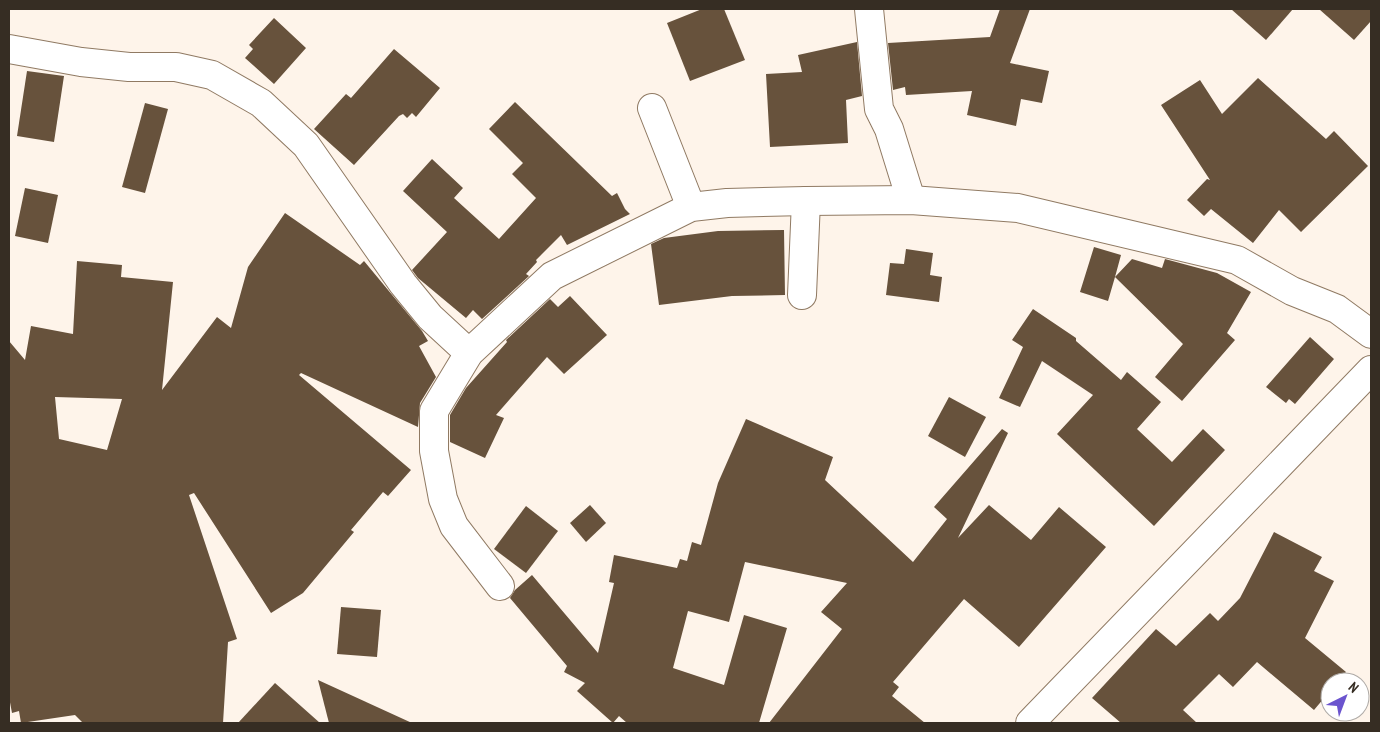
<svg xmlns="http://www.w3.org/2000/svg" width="1380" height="732" viewBox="0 0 1380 732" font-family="'PT Sans Narrow',sans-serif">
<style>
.building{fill:#67523c;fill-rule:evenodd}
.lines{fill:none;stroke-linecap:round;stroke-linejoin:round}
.street-casing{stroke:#907a63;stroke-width:30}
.secondary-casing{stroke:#907a63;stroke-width:30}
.street{stroke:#fff;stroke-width:28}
.secondary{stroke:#fff;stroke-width:28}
</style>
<rect width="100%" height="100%" fill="#fef4ea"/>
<!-- building -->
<g class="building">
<polygon points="702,9 724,9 745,60 690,81 667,23"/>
<polygon points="1000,9 1030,9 1010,63 1049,71 1042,103 1021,99 1016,126 967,115 972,91 906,95 905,87 893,90 888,43 990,37"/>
<polygon points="1231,9 1293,9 1266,40"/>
<polygon points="1319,9 1371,9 1371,21 1354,40"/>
<polygon points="274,18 306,48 274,84 245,58 253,49 249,45"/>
<polygon points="857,42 862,96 846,100 848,143 770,147 766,74 802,72 798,55"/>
<polygon points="394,49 440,88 416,117 412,113 407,118 403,114 399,116 354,165 314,129 346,94 351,98"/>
<polygon points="27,71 64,76 54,142 17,136"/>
<polygon points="1258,78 1326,139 1334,131 1368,166 1301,232 1279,210 1253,243 1211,209 1204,216 1187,200 1207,179 1210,180 1161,105 1200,80 1222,114"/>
<polygon points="515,102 612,196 617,193 625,209 630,214 567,245 561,235 536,260 537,262 526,274 529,276 482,319 473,310 466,318 418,278 412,270 447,232 403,191 432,159 463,188 454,198 499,239 536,198 512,174 523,163 489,129"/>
<polygon points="145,103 168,109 145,193 122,187"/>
<polygon points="25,188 58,195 48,243 15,236"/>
<path d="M285,213L360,265L364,261L422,331L428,341L419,346L436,377L420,403L418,427L301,373L299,375L411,470L388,496L383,492L351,530L354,532L303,593L271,613L194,493L189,495L237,639L228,642L223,723H83L75,715L21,723L19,711L12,713L9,697V341L25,360L31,326L73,334L77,261L122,265L121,277L173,282L162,390L217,317L231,328L248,267ZM55,397L122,399L107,450L59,439Z"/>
<polygon points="784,230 785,295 732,296 659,305 651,244 664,238 718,231"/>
<polygon points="1094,247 1121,255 1115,277 1132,259 1162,268 1165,259 1217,273 1251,292 1227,333 1235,340 1182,401 1155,377 1183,344 1115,277 1108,301 1080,292"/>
<polygon points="906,249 933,253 930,275 942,277 939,302 886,295 890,263 904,264"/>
<polygon points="570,296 607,335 564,374 547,357 496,415 504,418 485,458 450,442 450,415 466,388 507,342 506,340 550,299 558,307"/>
<polygon points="1033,309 1076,338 1076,341 1121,380 1127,372 1161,402 1137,429 1172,462 1203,429 1225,450 1154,526 1057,434 1093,395 1042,361 1020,407 999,398 1023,347 1012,340"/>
<polygon points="1310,337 1334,359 1295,404 1289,399 1286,403 1266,387"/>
<polygon points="949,397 986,417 965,457 928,436"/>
<polygon points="746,419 833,457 825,480 913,562 947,519 934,507 1002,429 1008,433 958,538 989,505 1031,540 1059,507 1106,547 1019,647 964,599 893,682 899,687 892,696 925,723 769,723 842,629 821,612 847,583 745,562 729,622 688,611 673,668 724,685 744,615 787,628 759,723 627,723 619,716 613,723 577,691 585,683 564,672 567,666 510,598 515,590 532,575 598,653 614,583 609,582 614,555 677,568 680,559 687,561 692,542 701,545 718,483"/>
<polygon points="590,505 606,523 586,542 570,523"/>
<polygon points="526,506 558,531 526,573 494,549"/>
<polygon points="1274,532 1322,557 1314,571 1334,581 1305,638 1346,672 1337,682 1330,682 1330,691 1314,710 1257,662 1233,687 1219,674 1183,710 1197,723 1121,723 1092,698 1156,629 1176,646 1210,613 1218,621 1240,598"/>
<polygon points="341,607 381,610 377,657 337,654"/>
<polygon points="318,680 412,723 329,723"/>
<polygon points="275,683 320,723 238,723"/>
</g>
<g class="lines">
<defs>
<g id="street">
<polyline points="869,9 879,109 889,129 911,200"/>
<polyline points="9,49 81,62 129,67 176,67 212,75 261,103 306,145 403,284 430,317 469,353"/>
<polyline points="652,108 691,207"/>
<polyline points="802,295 806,201"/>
<polyline points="500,586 454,526 443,499 434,451 434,411 469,353 552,276 691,207 727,203 806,201 911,200 1018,208 1237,260 1292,291 1337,309 1371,334"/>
</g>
<polyline id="secondary" points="1030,723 1371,370"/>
</defs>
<!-- street casing -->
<use href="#street" class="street-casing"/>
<!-- secondary casing -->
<use href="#secondary" class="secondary-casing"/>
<!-- street -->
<use href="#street" class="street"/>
<!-- secondary -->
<use href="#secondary" class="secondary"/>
</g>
<!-- border -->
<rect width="1380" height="732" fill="none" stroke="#362d23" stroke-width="20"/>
<!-- north arrow -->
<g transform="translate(1345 697) rotate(42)"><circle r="24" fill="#ffffff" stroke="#afaba7"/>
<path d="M0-4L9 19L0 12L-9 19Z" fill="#6b54ce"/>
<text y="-8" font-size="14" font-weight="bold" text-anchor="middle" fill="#362d23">N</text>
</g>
</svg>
